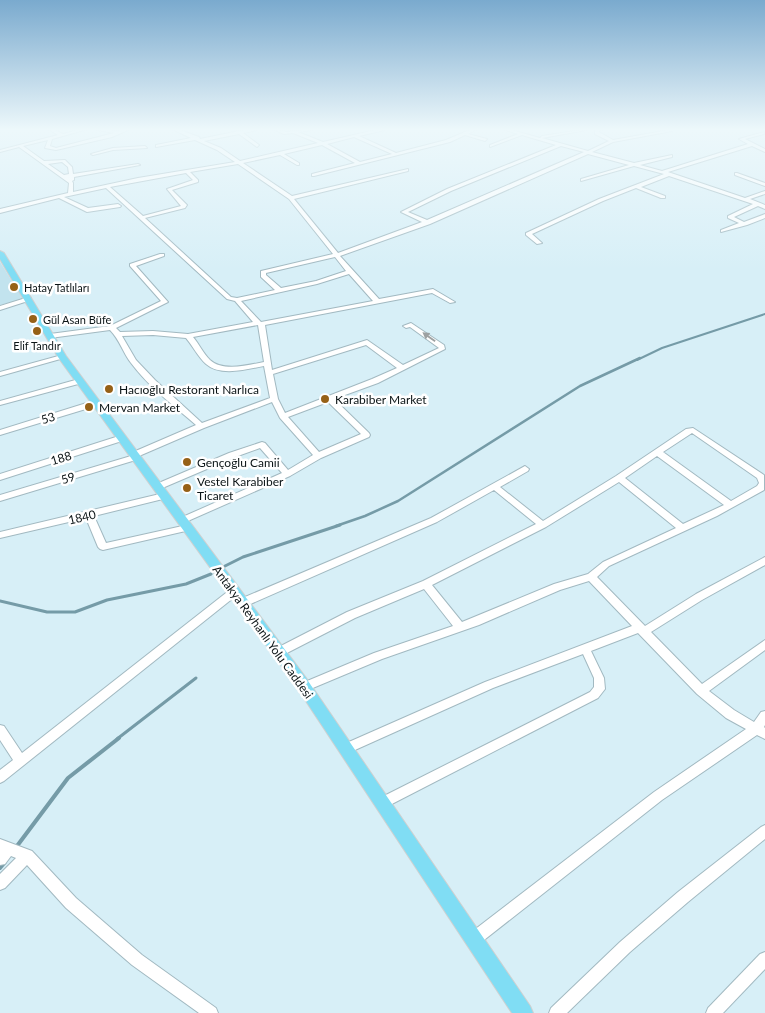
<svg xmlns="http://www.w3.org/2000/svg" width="765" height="1013" viewBox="0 0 765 1013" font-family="Lato,sans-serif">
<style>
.built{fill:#c2e3ee}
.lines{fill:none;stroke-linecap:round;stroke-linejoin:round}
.stream-far3{stroke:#759ba7;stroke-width:2}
.stream-far2{stroke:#759ba7;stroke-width:2.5}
.stream-far1{stroke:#759ba7;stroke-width:3}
.stream{stroke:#759ba7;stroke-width:4}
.minor-casing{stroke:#a2b9c1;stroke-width:2}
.major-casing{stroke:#ced0d0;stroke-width:2}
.minor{fill:#fff;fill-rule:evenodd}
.major{fill:#80ddf4;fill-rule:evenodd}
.oneway{fill:#9da1a2}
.poi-dot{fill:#966117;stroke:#fff;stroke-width:2}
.labels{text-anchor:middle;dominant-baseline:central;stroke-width:5;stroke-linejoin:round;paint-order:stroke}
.far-poi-label{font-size:11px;fill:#0b1416;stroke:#fff;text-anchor:start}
.poi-label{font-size:12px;fill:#0b1416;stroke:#fff;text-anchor:start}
.street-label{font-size:12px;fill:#0b1416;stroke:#fff}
</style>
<rect width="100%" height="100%" fill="#d7eff7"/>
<!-- built -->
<polygon class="built" points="0,262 23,299 0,305"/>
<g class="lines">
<!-- stream-far3 -->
<polyline class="stream-far3" points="637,360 662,348 765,314"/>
<!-- stream-far2 -->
<polyline class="stream-far2" points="336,526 365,516 398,501 580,386 640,358"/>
<!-- stream-far1 -->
<g class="stream-far1">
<polyline points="225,566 243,557 340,525"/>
<polyline points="0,601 47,612 75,612 107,600 186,584 211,574"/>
<polyline points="117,739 196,678"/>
</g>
<!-- stream -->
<g class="stream">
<polyline points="17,846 68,778 119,738"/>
<polyline points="0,868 5,862"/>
</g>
<defs>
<g id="minor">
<path d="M48,129H53L63,134L82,129H88L52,139L50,146L56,148L114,133L98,130L96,129L118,131L125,129H130L112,137L56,150L45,148L48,140L23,146L44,161L65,160L72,167L73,174L138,164L140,165L74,177V180L72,181L73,183V192L138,178L235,162L217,150L195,140L156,147V145L191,138L172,129H177L199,137L200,139L239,131L258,129L257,130L243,133L259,145L257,147L239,134L204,141L221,148L240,161L318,143L293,133L284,134L273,129L286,132L314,129L312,130L298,132L323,142L380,129H386L385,130L359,136L396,153L446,140L472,129H477L468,134L487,139L485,141L465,135L450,142L314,176H312V174L355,163L322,145L284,154L299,163V165H297L280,155L243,163L292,196L408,169V171L294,199L338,253L422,222L401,212L447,189L556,145L522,135L490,147V145L518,134L503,129H508L540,138L542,136L588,129L586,130L542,138L588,151L609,141L595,134V129H603L599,131V132L613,140L674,129L672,131L613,142L592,152L634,163L672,155V157L640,165L662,171L748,144L739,139L764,132V134L745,139L765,149V152L752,146L668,172L745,198L765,191V194L750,199L765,205V209L758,206L734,217L744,222L765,214V218L747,225L721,232V230L739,223L728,218V216L753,204L669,176L641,187L665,196V198H661L636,188L603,201L532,234L542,243L537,244L526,235V233L599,199L664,174L634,166L581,181V179L629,165L588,154L430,224L340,256L379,299L433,289L455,302L450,303L432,293L265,325L272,370L367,340L403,365L439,348L410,327L406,328L403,326L411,323L444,345L445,349L378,383L334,399L369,433L370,435L369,437L321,458L290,476L181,524L177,521L178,519L282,473L260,448L235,457L160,489H154L153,487L154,485L229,453L262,442L265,443L288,470L313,455L280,418L272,402L204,428L139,456V459L0,501V495L131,456V453L196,425C174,406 149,387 131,363C123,353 120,340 110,330L50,338L47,336L50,334L110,326L161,301L130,266V264L160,254H164V256L136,266L168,302L116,328L120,332L153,331L188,334L253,322L235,301L227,299L106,188L64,197L88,208L118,204L121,206L120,207L87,212L59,198L0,213V209L68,193L69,183L19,147L0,152V150L58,135ZM354,137L392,154L360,162L327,144ZM561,146L584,152L427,220L408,212L451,191ZM62,162L68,167L69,174L64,175L48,164ZM238,164L289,199L333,254L261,271V277L275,290L237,298L231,297L145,218L185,208L187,205L172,190L198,182V180L190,172ZM186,173L193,180L167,189L181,206L143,216L110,187ZM335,257L346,271L316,281L281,288L266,275V273ZM349,274L373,301L261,322L241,301L317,284ZM258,325L264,362C248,365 223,372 210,360C203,353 199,344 193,337ZM153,335L186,338C193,346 198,357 206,364C221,377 247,369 264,366L270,398L202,423L155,380L136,360L122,336ZM366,345L397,368L372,379L285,413L278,399L273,374ZM328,402L361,434L319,452L288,417Z"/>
<polygon points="145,146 147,148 113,150 93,155 91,154 113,148"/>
<polygon points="737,173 765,183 765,186 735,175 735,173"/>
<polygon points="29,297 31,298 31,300 0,310 0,306"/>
<polygon points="62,355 65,357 64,358 0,376 0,372"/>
<polygon points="79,379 83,381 82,383 0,405 0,401"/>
<polygon points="93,401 99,401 100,403 99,405 0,435 0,430"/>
<path d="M693,428L764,475V490L717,516L609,566L597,577L645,626L696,594L765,557V565L702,600L651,632L702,684L765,640V650L709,691L734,710L754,722L761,712L765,711V725L764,727L765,728V739L757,735L662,800L479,944L474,946L469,944L467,939L469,934L654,792L746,729L726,718L697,694L638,633L591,651L604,678L605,689L598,698L386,807L382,809L378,807L376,803L378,799L590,692L594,687V678L583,654L493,688L346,754L342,753L340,749L342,745L485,682L632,626L589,581L560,590L479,625L382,659L308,690L304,692L300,690L299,687L300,684L374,653L453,626L424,589L355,618L283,655L279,656L275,655L274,652L275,649L347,612L423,581L536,524L494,490L437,522L246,606L242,607L238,606L237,603L238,600L431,518L525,466L529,469L528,471L500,487L543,521L616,476L686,429ZM692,433L757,478L759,483L757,486L731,501L663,452ZM657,456L724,505L683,524L625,478ZM619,482L676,528L603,562L588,574L554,584L462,622L432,585L546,527Z"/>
<polygon points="119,436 125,436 126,438 125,440 0,480 0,474"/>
<polygon points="164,493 168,496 167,498 94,516 106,543 187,525 192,528 190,530 103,550 100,549 98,547 86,518 0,538 0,532"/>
<polygon points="234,588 237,589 239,592 237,595 4,781 0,783 0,770 13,760 0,740 0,725 4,726 22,753 231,589"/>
<polygon points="765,825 765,839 688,902 630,952 567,1013 549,1013 551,1008 620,942 678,892 761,827"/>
<polygon points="0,839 32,851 76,898 142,955 216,1008 218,1013 199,1013 132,965 66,908 27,865 5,888 0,890 0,874 16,858 11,856 5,864 0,865"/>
<polygon points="765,952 765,969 723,1013 706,1013 708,1008 760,954"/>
</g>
<polygon id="major" points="0,251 4,253 66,356 306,678 530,1006 533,1013 512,1013 296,686 58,357 0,259"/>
</defs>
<!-- minor casing -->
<use href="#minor" class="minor-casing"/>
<!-- major casing -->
<use href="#major" class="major-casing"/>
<!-- minor -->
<use href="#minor" class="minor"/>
<!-- major -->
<use href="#major" class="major"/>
</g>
<!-- one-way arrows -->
<defs><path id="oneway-solid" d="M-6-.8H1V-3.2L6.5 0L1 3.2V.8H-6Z" transform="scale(1.25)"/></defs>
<use class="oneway" href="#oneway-solid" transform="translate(429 337) rotate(-145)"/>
<!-- sky -->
<linearGradient id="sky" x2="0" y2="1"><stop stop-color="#7aaace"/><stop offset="0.48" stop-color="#edf8fb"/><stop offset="1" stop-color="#edf8fb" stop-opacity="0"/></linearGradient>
<rect width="765" height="270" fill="url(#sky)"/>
<!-- markers -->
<g class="poi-dot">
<circle cx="14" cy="287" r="5"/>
<circle cx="33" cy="319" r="5"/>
<circle cx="37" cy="331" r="5"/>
<circle cx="109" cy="389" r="5"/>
<circle cx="325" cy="399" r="5"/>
<circle cx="89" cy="407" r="5"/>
<circle cx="187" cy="462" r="5"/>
<circle cx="187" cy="488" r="5"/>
</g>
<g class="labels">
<!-- far-poi labels -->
<g class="far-poi-label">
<text x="24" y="287">Hatay Tatlıları</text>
<text x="43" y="319">Gül Asan Büfe</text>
<text x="37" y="345" text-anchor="middle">Elif Tandır</text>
</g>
<!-- poi labels -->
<g class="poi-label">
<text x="119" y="389">Hacıoğlu Restorant Narlıca</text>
<text x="335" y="399">Karabiber Market</text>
<text x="99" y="407">Mervan Market</text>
<text x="197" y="462">Gençoğlu Camii</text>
<text x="197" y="481">Vestel Karabiber<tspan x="197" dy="14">Ticaret</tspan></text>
</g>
<!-- street labels -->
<g class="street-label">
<text transform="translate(48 418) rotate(-17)">53</text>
<text transform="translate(61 458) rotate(-17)">188</text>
<text transform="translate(68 478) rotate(-17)">59</text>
<text transform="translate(82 517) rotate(-13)">1840</text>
<text transform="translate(263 632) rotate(54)">Antakya Reyhanlı Yolu Caddesi</text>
</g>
</g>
</svg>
